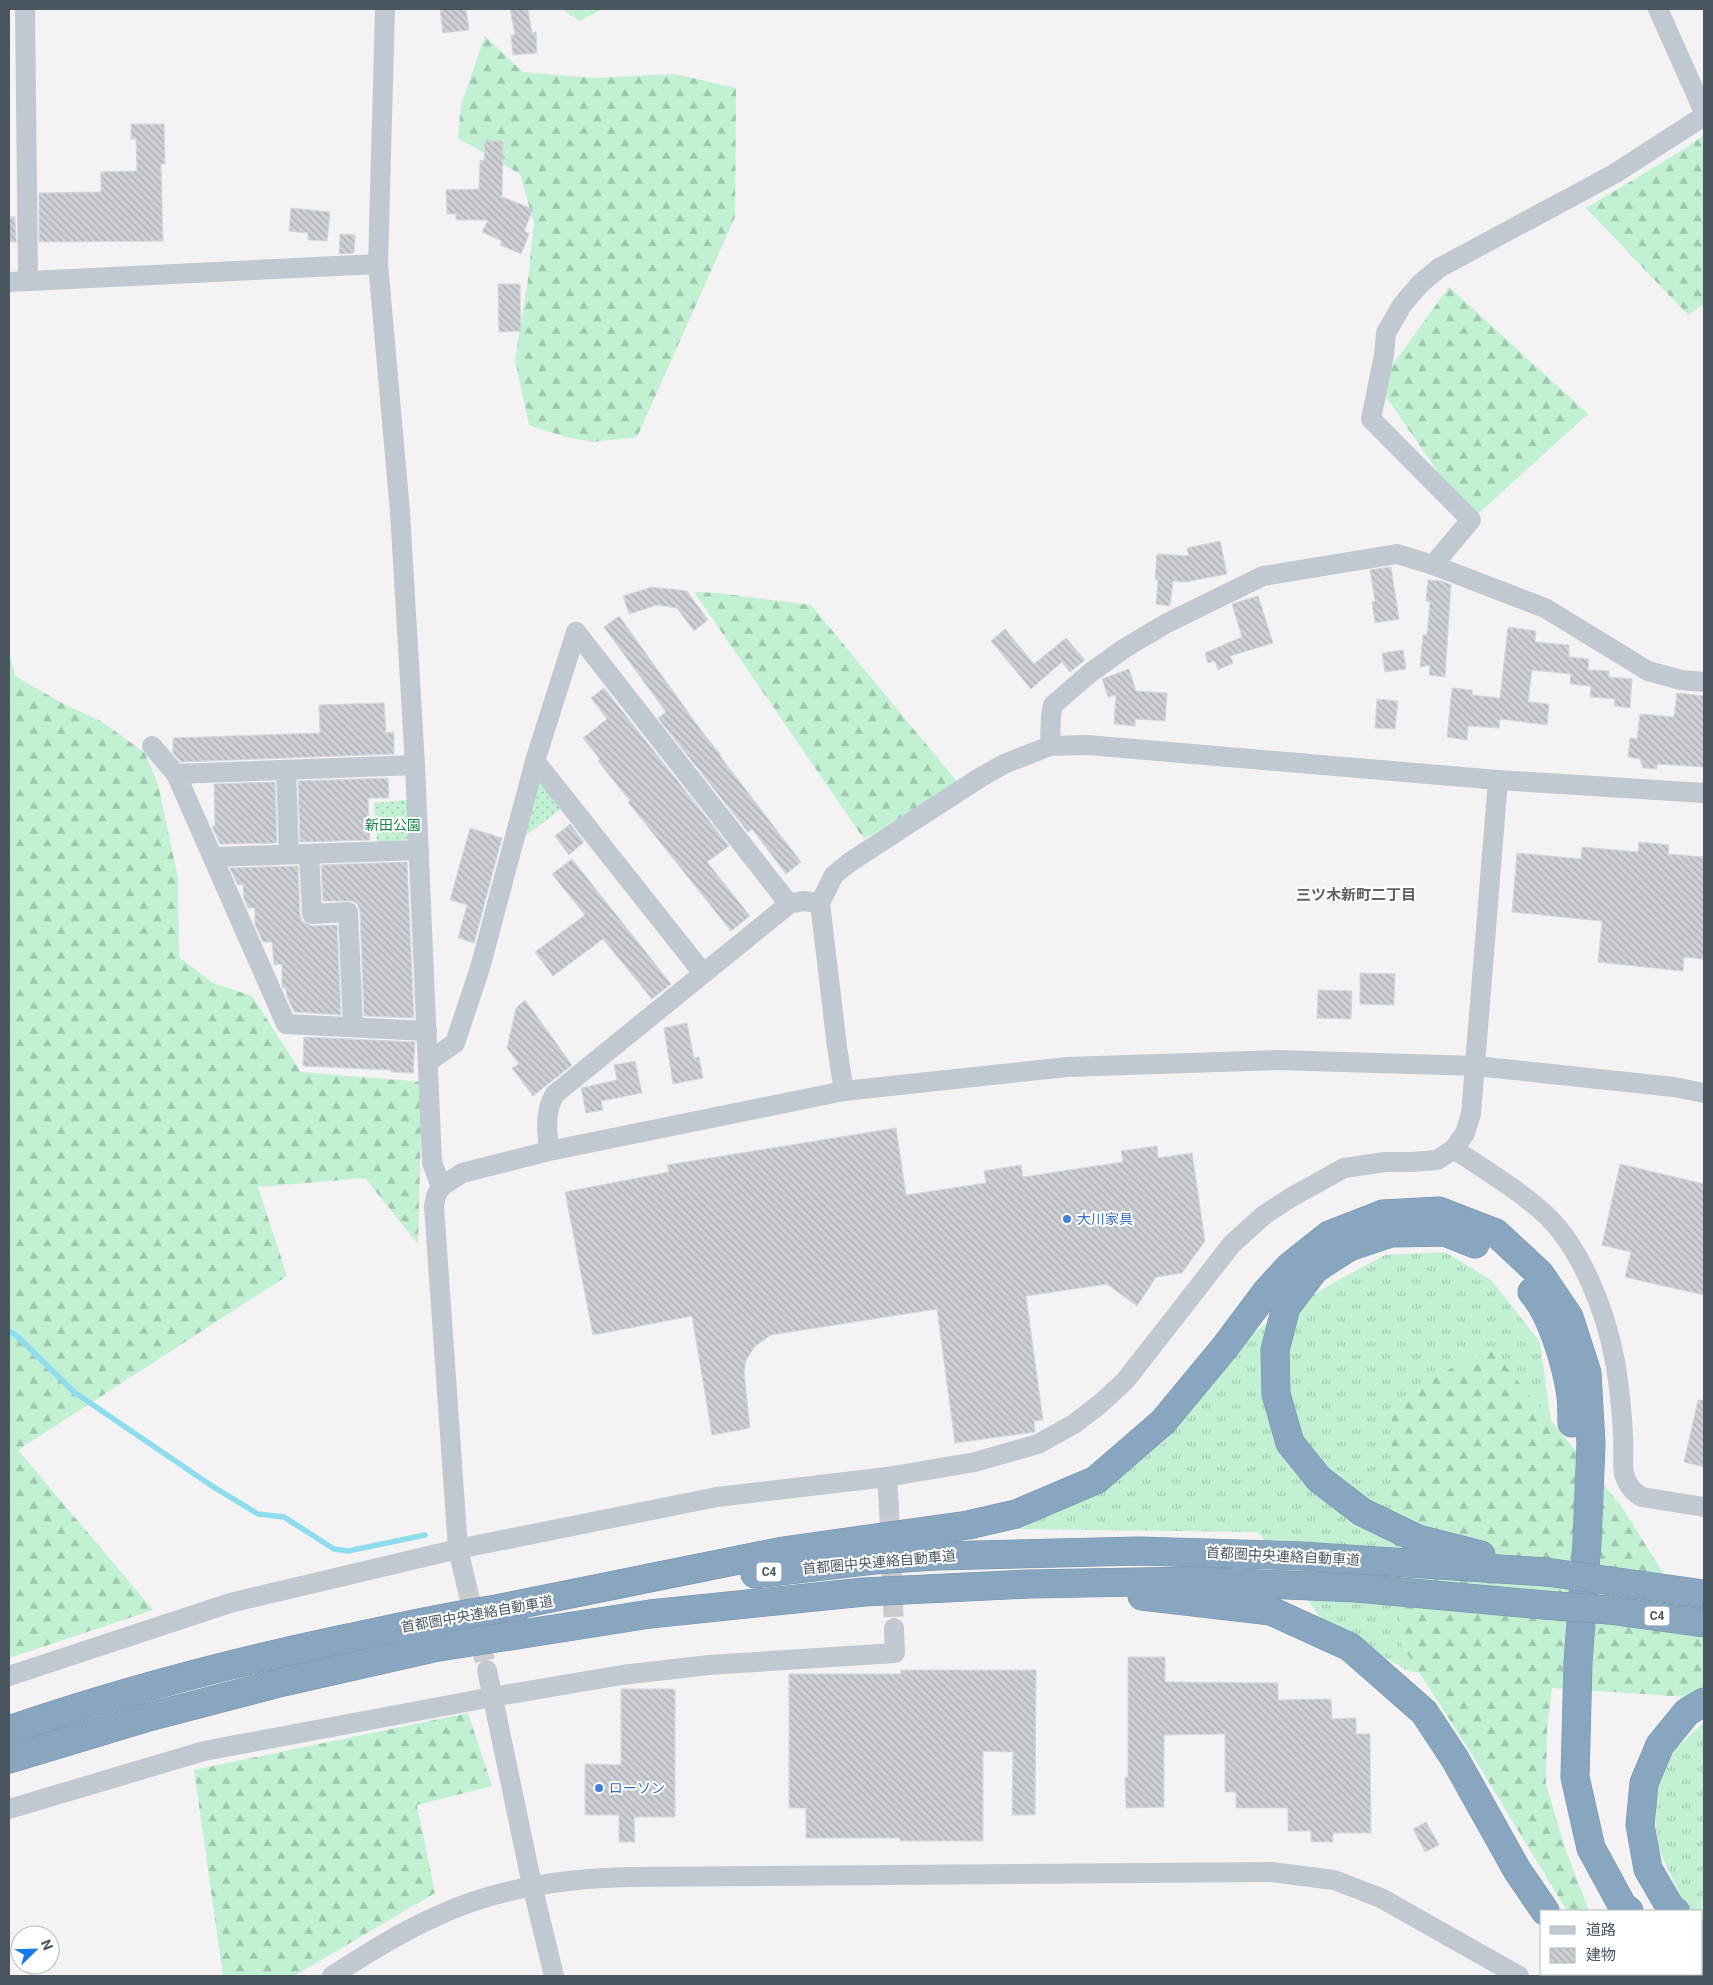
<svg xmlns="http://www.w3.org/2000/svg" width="1713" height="1985" viewBox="0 0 1713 1985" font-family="Roboto,'Noto Sans JP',sans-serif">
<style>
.grass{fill:url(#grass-tufts)}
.forest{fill:url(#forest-firs)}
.park{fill:url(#park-dots)}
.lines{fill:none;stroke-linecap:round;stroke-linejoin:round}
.stream{stroke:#8eddee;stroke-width:5.5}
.building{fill:url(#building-back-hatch);stroke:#d6d8dd}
.minor-tunnel{stroke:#c9cbce;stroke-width:20;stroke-dasharray:20 10;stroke-linecap:butt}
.highway-casing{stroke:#7491ac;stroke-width:29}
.minor{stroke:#c0c9d1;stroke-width:20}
.highway{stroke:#89a6c0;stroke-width:28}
.highway-bridge-casing{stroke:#7491ac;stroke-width:29;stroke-linecap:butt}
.highway-bridge{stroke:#89a6c0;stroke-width:28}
.shop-dot{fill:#3f7fe0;stroke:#fff;stroke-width:2}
.labels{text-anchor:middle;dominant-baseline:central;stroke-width:4;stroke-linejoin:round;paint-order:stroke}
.shield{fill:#fff;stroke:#808990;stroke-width:1}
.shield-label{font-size:12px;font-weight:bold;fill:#495660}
.park-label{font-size:14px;fill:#17844a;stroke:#fff}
.shop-label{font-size:14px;fill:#366cbe;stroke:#fff;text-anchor:start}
.street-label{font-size:14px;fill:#495660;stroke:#fff}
.neighbourhood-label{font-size:15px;font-weight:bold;fill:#5e6267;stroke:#fff}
</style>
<defs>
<pattern id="grass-tufts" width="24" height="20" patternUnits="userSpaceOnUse" patternTransform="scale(1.25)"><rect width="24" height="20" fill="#c1f1d2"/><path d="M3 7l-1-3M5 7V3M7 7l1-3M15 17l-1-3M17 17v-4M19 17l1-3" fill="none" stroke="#9fc6ae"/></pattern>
<pattern id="forest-firs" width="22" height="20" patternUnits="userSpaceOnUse" patternTransform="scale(1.25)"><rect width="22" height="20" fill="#c1f1d2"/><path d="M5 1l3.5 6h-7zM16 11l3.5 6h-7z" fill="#9fc6ae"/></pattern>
<pattern id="park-dots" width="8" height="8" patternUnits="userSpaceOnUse" patternTransform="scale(1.25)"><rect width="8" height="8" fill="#c1f1d2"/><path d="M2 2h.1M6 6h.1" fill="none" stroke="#9fc6ae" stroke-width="1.8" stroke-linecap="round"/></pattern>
<pattern id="building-back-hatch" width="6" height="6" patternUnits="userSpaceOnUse" patternTransform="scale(1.25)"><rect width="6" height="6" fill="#cccfd4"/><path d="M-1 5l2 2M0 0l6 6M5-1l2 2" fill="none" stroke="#a8abaf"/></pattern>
</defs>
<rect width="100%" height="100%" fill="#f4f2f2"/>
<!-- grass -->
<g class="grass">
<polygon points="1445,1252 1491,1280 1540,1342 1551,1421 1442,1678 1406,1670 1320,1617 1258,1532 1019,1529 1109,1487 1165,1441 1249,1335 1333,1283 1385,1255"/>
<polygon points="1704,1722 1704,1926 1702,1924 1702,1911 1688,1911 1658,1848 1653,1791 1676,1748"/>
</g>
<!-- forest -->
<g class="forest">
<polygon points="562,9 603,9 579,21"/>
<polygon points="485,36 523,72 594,78 675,74 736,88 735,217 637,437 593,442 565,437 529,425 515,360 528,280 534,223 520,174 458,138 461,105"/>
<polygon points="1704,135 1704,304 1688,315 1586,208 1683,150"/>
<polygon points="1449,287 1588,414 1471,520 1378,385"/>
<polygon points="694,592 718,593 811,605 959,784 864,839"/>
<polygon points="9,651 15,676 64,704 101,721 145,753 158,784 178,878 179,957 213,983 252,996 301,1072 422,1082 418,1244 365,1178 258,1187 287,1276 18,1450 153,1610 9,1658"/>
<polygon points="1489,1346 1622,1507 1704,1639 1704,1698 1552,1688 1547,1729 1546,1784 1564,1845 1589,1911 1567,1911 1476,1761 1401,1644 1391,1486 1392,1403"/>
<polygon points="468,1713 492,1786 417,1805 435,1893 294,1976 223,1976 194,1770"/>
</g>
<!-- park -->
<g class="park">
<polygon points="538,777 561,809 521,839"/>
<polygon points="408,800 411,833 406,842 377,843 374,803"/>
</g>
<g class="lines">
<!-- stream -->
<polyline class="stream" points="9,1331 17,1336 74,1392 212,1486 258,1514 284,1517 334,1549 348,1551 425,1535"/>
</g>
<!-- building -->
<g class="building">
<polygon points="440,9 466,9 469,30 443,33"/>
<polygon points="510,9 528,9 532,33 536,32 537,53 513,55 511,35 515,35"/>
<polygon points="131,124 164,124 165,164 161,164 163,241 39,242 39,193 101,192 101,172 137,171 136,139 131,139"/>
<polygon points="485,141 503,141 502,197 533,209 524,231 529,234 521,254 500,245 502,241 482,232 488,220 456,220 456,214 447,214 446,190 479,189 480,160 484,161"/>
<polygon points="291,208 330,212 327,241 308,240 308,233 289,231"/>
<polygon points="9,217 15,217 16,242 9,242"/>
<polygon points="340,234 355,235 354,253 339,254"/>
<polygon points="498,284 520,284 521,331 499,332"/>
<polygon points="1220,541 1227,574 1185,582 1173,581 1170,606 1156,604 1158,580 1155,579 1157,554 1189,556 1187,548"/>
<polygon points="1391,567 1399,619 1375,623 1372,602 1375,601 1370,570"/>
<polygon points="1428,580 1442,581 1451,585 1445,677 1429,675 1430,665 1420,667 1423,635 1427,634 1430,602 1426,601"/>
<polygon points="652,587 687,591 708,620 694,631 677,608 657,605 629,614 623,596"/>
<polygon points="1258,596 1273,643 1230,656 1233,663 1218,670 1215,661 1208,663 1205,653 1242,637 1232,604"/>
<polygon points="619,616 703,733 721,755 720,756 801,862 786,874 752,829 748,832 658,718 666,712 604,627"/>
<polygon points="1508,627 1536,631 1535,642 1569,645 1569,657 1589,659 1588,670 1609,671 1609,677 1632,679 1630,708 1614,706 1615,699 1590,697 1591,686 1570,684 1571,674 1532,670 1528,702 1549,704 1547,725 1500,719 1499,728 1468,726 1467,740 1447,737 1452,688 1472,690 1472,695 1500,698"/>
<polygon points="1005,629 1034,664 1066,638 1085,660 1070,672 1062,662 1031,689 991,641"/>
<polygon points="1403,650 1406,669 1385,672 1382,653"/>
<polygon points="1129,669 1136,691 1167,693 1165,721 1135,719 1135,726 1114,724 1116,695 1108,697 1102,679"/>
<polygon points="604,688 729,846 707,862 750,916 731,931 628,802 630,801 598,761 600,759 583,738 607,719 591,698"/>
<polygon points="1677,693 1704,696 1704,767 1657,764 1657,769 1643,768 1640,759 1628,757 1630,738 1637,739 1640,714 1674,717"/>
<polygon points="1377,699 1398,701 1395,729 1375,728"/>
<polygon points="384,703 386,733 394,732 394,754 181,762 173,753 173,738 320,733 319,705"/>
<polygon points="388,778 389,798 368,798 370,840 300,842 298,781"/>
<polygon points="275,782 277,843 220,844 212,826 215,826 214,784"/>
<polygon points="570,824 584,842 569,855 555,836"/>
<polygon points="470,828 502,838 474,943 458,938 467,905 450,900"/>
<polygon points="1639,842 1669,845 1668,854 1704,857 1704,959 1684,957 1683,971 1598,962 1602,921 1512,912 1517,853 1581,859 1582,847 1638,852"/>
<polygon points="572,859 671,984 652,999 603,939 553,976 535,952 585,915 552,874"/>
<polygon points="407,862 414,1018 364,1016 360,911 358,905 353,901 323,901 321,865"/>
<polygon points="298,866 300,915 302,921 312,926 337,925 341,1015 294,1012 287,996 286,988 283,988 282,984 282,964 274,965 272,942 263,942 255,925 255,908 248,908 244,898 243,884 238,885 230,868"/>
<polygon points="1360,973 1395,974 1394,1005 1360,1004"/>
<polygon points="1318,990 1352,991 1351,1019 1317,1018"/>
<polygon points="525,1000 572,1065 533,1096 512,1068 519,1064 507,1048 516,1008"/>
<polygon points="687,1023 694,1058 699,1057 703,1078 673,1084 664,1028"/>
<polygon points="304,1037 415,1042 413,1073 391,1072 391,1070 303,1066"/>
<polygon points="635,1061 642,1093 601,1101 603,1110 586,1113 581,1088 617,1080 614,1065"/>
<polygon points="896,1128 906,1195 986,1183 984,1171 1021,1165 1023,1177 1123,1162 1121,1151 1157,1146 1158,1158 1192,1153 1205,1241 1182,1273 1156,1277 1137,1306 1107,1284 1026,1296 1043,1420 1034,1421 1035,1432 955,1443 937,1309 771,1335 755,1346 746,1360 744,1372 750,1428 712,1435 692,1316 593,1335 565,1192 669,1172 667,1165"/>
<polygon points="1620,1164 1704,1184 1704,1295 1625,1277 1631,1252 1602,1245"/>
<polygon points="1698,1400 1704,1400 1704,1467 1684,1462"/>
<polygon points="1128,1657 1165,1657 1165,1682 1278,1683 1278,1700 1331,1699 1332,1719 1356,1718 1356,1734 1370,1734 1371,1833 1333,1833 1333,1842 1311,1842 1311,1831 1288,1831 1288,1808 1236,1808 1236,1792 1225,1792 1225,1734 1164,1735 1164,1807 1126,1808 1125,1777 1128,1777"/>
<polygon points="901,1670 1036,1670 1035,1815 1012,1815 1013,1752 983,1751 983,1841 900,1841 900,1838 806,1838 806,1808 789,1808 789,1674 901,1674"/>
<polygon points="621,1689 675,1689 675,1817 634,1817 635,1842 619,1842 619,1815 585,1815 585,1764 621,1765"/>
<polygon points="1426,1822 1439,1845 1425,1852 1413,1829"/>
</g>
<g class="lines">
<!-- minor-tunnel -->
<g class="minor-tunnel">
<polyline points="889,1507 894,1628"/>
<polyline points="466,1583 487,1670"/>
</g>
<defs>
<g id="highway">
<polyline points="1475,1244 1445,1232 1391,1233 1349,1247 1315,1269 1286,1307 1275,1350 1276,1394 1290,1443 1319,1479 1362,1512 1418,1539 1481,1555"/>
<path d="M1532,1292C1552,1314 1567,1367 1571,1396C1572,1405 1572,1414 1572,1423"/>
<polyline points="755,1574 874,1560 936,1556 1139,1551 1301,1556 1546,1572"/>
<polyline points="1611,1581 1704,1594"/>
<polyline points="1142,1596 1271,1611 1350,1647 1424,1712 1455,1759 1517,1870 1545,1911"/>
<polyline points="501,1608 783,1551 968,1525 1016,1514 1096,1480 1163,1422 1225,1347 1267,1291 1290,1266 1329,1235 1383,1214 1439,1211 1496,1233 1540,1274 1569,1317 1587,1373 1591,1444 1587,1542 1578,1662 1575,1777 1591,1848 1622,1905 1629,1911"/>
<polyline points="1609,1610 1704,1623"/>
<path d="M9,1730C120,1692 234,1662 348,1638C405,1626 462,1613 519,1606"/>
<polyline points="9,1759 145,1718 283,1682 433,1648 650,1614 864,1592 1029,1584 1191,1581 1357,1588 1544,1605"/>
<polyline points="1675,1911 1670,1907 1648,1869 1640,1825 1644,1783 1660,1745 1687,1712 1704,1702"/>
<polyline points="1702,1934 1704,1937"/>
<polyline points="1702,1962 1704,1963"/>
<polyline points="1606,1974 1609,1976"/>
<polyline points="1675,1974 1679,1976"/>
</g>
</defs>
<!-- highway casing -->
<use href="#highway" class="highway-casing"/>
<!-- minor -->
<g class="minor">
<polyline points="25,9 28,280"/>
<polyline points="385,9 378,264 400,512 415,765 432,1162 441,1187"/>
<polyline points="1658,9 1704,112"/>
<polyline points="9,282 378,264"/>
<polyline points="1433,565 1471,520 1371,419 1384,355 1386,333 1402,305 1420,284 1439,268 1614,174 1704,116"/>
<polyline points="576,632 789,904"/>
<polyline points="152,746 176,774 286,1024 427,1031"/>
<polyline points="1050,746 1051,715 1053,705 1090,673 1125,648 1167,623 1263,576 1397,554 1433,565 1545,608 1648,671 1681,680 1704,682"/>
<polyline points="535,761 703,973"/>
<polyline points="286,770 289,854"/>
<polyline points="176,774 415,765"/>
<polyline points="309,854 312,914 348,912 353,1027"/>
<polyline points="214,857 419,850"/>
<polyline points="428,1062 455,1043 480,968 535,761 576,632"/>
<polyline points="844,1091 837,1047 820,903 834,875 850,862 981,777 1004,764 1050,746 1087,745 1498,780 1704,793"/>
<polyline points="1454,1149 1465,1133 1471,1114 1498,780"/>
<path d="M549,1151C547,1131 544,1112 555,1094L789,904L803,901L820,903"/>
<polyline points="887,1477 889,1507"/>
<polyline points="466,1583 458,1549 434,1206 436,1196 441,1187 462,1173 549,1151 844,1091 1067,1067 1277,1060 1476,1066 1674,1087 1704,1093"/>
<polyline points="487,1670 532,1885 554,1976"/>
<path d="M9,1676L230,1603L458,1549L717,1497L887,1477L975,1462L1038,1444L1074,1424L1100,1404L1125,1381L1232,1244L1264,1215L1290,1198L1344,1168L1385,1162H1412L1437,1160L1454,1149C1485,1170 1519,1190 1546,1215C1582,1249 1606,1313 1615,1361C1619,1385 1622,1411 1623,1436C1624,1448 1622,1462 1624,1474C1627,1484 1632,1492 1642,1497L1704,1507"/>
<polyline points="9,1809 204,1751 492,1697 622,1675 709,1665 895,1653 894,1628"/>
<path d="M332,1976C365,1955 399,1933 435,1917C496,1888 565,1878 632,1877L1272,1872L1334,1880L1381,1898L1519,1976"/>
</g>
<!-- highway -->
<use href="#highway" class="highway"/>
<defs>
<g id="highway-bridge">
<polyline points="1546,1572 1611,1581"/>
<polyline points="1544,1605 1609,1610"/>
</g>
</defs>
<!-- highway-bridge casing -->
<use href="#highway-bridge" class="highway-bridge-casing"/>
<!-- highway-bridge -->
<use href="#highway-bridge" class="highway-bridge"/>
</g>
<!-- markers -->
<g class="shop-dot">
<circle cx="1067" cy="1219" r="5"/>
<circle cx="599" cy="1788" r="5"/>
</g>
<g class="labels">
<!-- shield labels -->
<g class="shield">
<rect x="756.5" y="1562.5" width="25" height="19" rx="4"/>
<rect x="1644.5" y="1606.5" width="25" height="19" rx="4"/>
</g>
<g class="shield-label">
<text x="769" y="1572">C4</text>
<text x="1657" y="1616">C4</text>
</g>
<!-- park labels -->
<g class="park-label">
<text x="393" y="825">新田公園</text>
</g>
<!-- shop labels -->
<g class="shop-label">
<text x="1077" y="1219">大川家具</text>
<text x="609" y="1788">ローソン</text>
</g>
<!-- street labels -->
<g class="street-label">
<text transform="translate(1283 1556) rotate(3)">首都圏中央連絡自動車道</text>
<text transform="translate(879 1562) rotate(-5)">首都圏中央連絡自動車道</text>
<text transform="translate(477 1614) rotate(-10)">首都圏中央連絡自動車道</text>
</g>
<!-- neighbourhood labels -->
<g class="neighbourhood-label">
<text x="1356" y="895">三ツ木新町二丁目</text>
</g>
</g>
<!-- border -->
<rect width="1713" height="1985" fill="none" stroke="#495660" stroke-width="20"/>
<!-- legend -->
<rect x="1540" y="1910" width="162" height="65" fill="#ffffff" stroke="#b6bbbf"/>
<rect x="1550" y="1926" width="25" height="8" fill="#c0c9d1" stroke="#b6bbbf"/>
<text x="1586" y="1935" font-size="15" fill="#495660">道路</text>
<rect x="1550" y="1948" width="25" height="15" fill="url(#building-back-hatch)" stroke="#b6bbbf"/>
<text x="1586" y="1960" font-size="15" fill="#495660">建物</text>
<!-- north arrow -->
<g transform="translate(35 1950) rotate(67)"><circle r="24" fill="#ffffff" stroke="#b6bbbf"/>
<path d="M0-4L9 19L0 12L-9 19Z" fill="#1879e8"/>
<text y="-8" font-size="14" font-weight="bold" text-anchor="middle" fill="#495660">N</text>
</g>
</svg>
